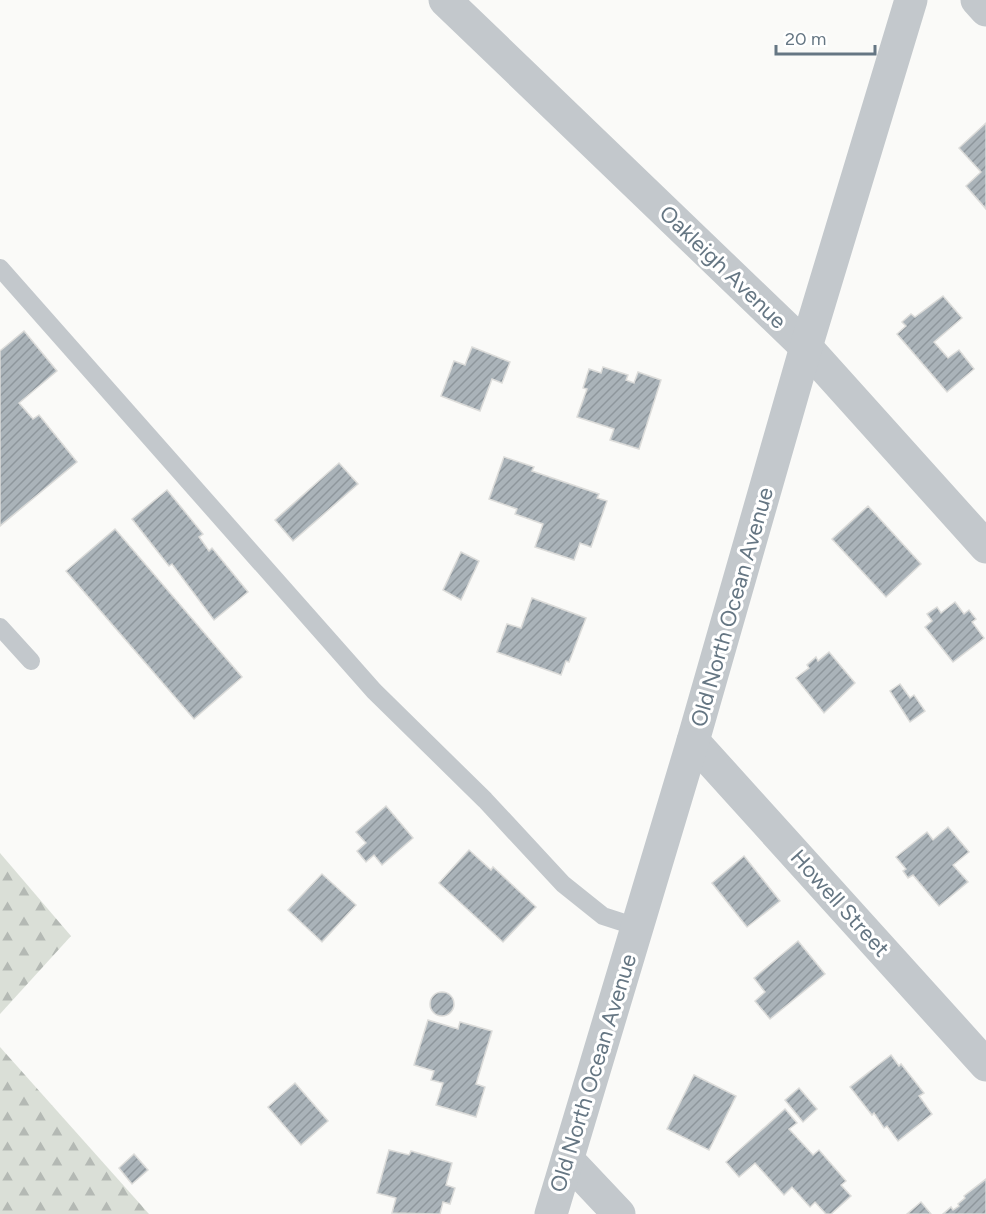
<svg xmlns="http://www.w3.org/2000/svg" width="986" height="1214" viewBox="0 0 986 1214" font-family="Figtree,sans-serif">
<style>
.forest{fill:url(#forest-firs)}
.building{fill:url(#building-hatch);stroke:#dcdcda;stroke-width:1.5}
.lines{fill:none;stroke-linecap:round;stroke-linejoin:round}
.service{stroke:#c3c8cc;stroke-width:18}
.minor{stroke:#c3c8cc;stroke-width:33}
.tertiary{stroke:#c3c8cc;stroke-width:33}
.labels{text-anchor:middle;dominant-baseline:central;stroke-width:6;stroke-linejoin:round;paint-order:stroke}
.street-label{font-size:22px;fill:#657683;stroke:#fff}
</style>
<defs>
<pattern id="forest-firs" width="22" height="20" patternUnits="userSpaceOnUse" patternTransform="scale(1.5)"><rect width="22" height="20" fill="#dadfd7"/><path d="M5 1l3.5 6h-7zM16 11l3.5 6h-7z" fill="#b4b9b4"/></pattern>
<pattern id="building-hatch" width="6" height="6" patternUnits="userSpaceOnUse" patternTransform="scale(1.5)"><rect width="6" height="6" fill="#aab3b9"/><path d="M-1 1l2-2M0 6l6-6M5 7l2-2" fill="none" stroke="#8e969c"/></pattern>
</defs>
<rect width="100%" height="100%" fill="#fafaf8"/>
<!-- forest -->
<g class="forest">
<polygon points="0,853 71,936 0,1014"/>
<polygon points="0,1047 149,1214 0,1214"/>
</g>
<!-- building -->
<g class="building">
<polygon points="986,123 986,209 966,186 981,172 959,148"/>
<polygon points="943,296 962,318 934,342 948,358 959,350 974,369 947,392 897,334 906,326 902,322 911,314 915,317"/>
<polygon points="24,331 57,371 19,403 33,419 39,415 77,462 0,526 0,351"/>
<polygon points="472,347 510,362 502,383 492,379 480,411 441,396 454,361 465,365"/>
<polygon points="603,367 628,375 626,380 634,383 638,372 661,380 639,449 610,440 614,429 577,417 587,389 583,388 589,369 601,373"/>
<polygon points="504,457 534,467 532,471 599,494 597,498 607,501 591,547 580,543 574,560 535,547 543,524 515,514 517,509 489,499"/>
<polygon points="339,463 358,484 293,541 275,520"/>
<polygon points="167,490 203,534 199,537 209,551 212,548 248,592 214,620 172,564 169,566 132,519"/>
<polygon points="868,506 921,564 886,597 832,539"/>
<polygon points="115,529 242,677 194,719 66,571"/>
<polygon points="461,552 479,561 461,600 443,590"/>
<polygon points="532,598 586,618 569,662 566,661 561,675 497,652 507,624 521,628"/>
<polygon points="955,602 964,614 969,610 976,619 972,622 984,638 953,662 925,627 932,621 927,614 937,607 941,613"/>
<polygon points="829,652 855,683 824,713 796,678 809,668 807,665 816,657 818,661"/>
<polygon points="900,684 910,698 914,695 925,711 910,722 890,691"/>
<polygon points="386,806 413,838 382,865 374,855 366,862 357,851 366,843 356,832"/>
<polygon points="948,827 969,852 953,865 968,882 939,906 913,875 908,878 903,871 906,869 896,857 927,832 933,840"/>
<polygon points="469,850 491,870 493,867 536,907 503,942 439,883"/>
<polygon points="744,856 780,901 747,927 712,883"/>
<polygon points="322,874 356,905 322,942 288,910"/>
<polygon points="798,941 825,974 770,1019 755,1001 765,992 754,978"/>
<circle cx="442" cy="1004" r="12"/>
<polygon points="428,1020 458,1029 460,1022 492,1031 476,1084 485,1087 476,1117 436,1105 443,1083 431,1080 434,1071 414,1065"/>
<polygon points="891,1055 899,1066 901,1064 924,1093 919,1096 932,1114 898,1141 887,1126 884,1128 874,1113 872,1115 850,1087"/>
<polygon points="694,1075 736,1096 709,1150 667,1129"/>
<polygon points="295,1083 328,1121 301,1145 268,1107"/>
<polygon points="799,1088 817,1109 803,1122 785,1100"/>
<polygon points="785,1109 797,1123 789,1129 813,1155 819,1150 846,1181 841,1185 851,1196 831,1214 826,1214 815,1202 810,1207 792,1187 784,1195 755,1163 739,1177 726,1162"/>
<polygon points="389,1150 409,1155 411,1151 452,1163 446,1185 455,1188 450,1204 443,1202 440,1214 392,1213 396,1198 377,1193"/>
<polygon points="134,1154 148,1170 132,1184 119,1168"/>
<polygon points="986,1179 986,1214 943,1214 951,1207 953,1210 959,1206 958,1204 965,1198 964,1196"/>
<polygon points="921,1202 931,1214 907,1214"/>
</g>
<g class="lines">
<!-- service -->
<g class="service">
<polyline points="0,268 374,691 485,800 563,884 603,916 637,927"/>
<polyline points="0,627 31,661"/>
</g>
<!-- minor -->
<g class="minor">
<polyline points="977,0 986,10"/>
<polyline points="806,347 986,547"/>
<polyline points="693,741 986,1065"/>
<polyline points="568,1160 619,1214"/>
</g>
<!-- tertiary -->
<g class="tertiary">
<polyline points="445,0 806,347"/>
<polyline points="551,1214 693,741 806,347 911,0"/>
</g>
</g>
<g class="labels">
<!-- street labels -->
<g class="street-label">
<text transform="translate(723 267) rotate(44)">Oakleigh Avenue</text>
<text transform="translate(732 607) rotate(-74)">Old North Ocean Avenue</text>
<text transform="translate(840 903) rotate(48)">Howell Street</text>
<text transform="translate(593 1073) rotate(-73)">Old North Ocean Avenue</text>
</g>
</g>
<!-- scale -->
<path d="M776 45v9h99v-9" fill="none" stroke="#657683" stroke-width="3"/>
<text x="785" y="45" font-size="18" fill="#657683" stroke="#ffffff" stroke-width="4.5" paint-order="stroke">20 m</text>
</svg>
